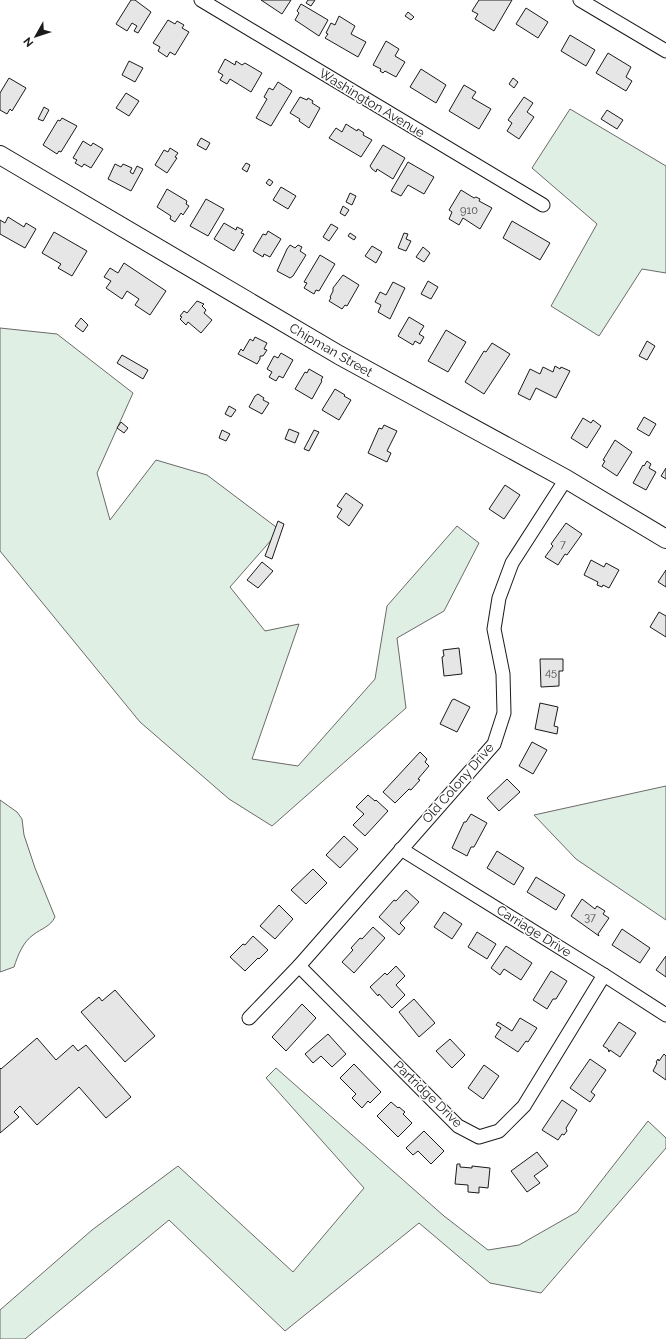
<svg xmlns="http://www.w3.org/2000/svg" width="666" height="1339" viewBox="0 0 666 1339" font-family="Raleway,sans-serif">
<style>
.green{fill:#e0efe3;stroke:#6a6a6a}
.building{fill:#e6e6e6;stroke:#1a1a1a}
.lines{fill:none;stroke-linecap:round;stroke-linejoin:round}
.street-casing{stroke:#1a1a1a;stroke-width:15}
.secondary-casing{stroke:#1a1a1a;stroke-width:20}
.street{stroke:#fff;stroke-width:13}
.secondary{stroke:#fff;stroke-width:18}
.labels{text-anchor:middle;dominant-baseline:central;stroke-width:3;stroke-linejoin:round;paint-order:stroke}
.number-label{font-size:11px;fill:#4d4d4d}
.street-label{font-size:13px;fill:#1a1a1a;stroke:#fff}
</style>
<rect width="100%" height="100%" fill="#fff"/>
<!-- green -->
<g class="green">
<polygon points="570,109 666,166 666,273 642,269 599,336 551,306 597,224 532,168"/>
<polygon points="0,328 57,334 133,393 97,473 110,520 156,460 207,475 280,530 230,587 265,631 299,624 252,759 298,766 375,679 387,606 457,526 479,543 444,611 397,638 406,708 272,826 229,799 140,722 0,551"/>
<polygon points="666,786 666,920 576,859 534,815"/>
<path d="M0,800L17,812L22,819L24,835L35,868L55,917C50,927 42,928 33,935C23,942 18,955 14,967L0,972Z"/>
<polygon points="276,1068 444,1216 488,1250 519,1245 577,1212 648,1121 666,1138 666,1148 541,1293 490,1283 419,1223 285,1331 169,1220 25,1339 0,1339 0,1310 92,1230 178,1166 293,1272 364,1188 266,1078"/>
</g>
<!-- building -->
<g class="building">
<polygon points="131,0 135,0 151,12 138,33 134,31 137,26 132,23 127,31 116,24"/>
<polygon points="261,0 291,0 282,14"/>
<polygon points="308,0 315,0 311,6 306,3"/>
<polygon points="479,0 512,0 494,31 475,19 478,14 472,11"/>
<polygon points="301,4 328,20 319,36 295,20 299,13 297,11"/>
<polygon points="526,8 548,22 538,38 516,24"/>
<polygon points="408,12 414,17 411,20 405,16"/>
<polygon points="339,16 355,26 351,34 366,42 358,57 325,38 328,34 326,33 331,23 335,25"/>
<polygon points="168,20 175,24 177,21 184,25 182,28 189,32 175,55 170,52 167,57 158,51 160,47 153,43"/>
<polygon points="570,35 595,50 586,66 561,51"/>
<polygon points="386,41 399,49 395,56 405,62 396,77 385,71 383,73 380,71 381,69 373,65"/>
<polygon points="608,53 631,67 626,77 632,81 626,91 596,73"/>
<polygon points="225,59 235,65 236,61 242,65 245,63 262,73 251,92 230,79 227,84 220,80 223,75 218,72"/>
<polygon points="129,61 143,68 135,82 122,75"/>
<polygon points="421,69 446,85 436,103 410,87"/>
<polygon points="9,78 26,88 12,111 10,109 7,114 0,110 0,93"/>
<polygon points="513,78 518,82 514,88 509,84"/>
<polygon points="278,82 292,91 271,126 256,118 267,99 264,97 269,88 273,90"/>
<polygon points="464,85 476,92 472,98 491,109 479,129 449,111"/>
<polygon points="126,93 139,101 129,116 116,108"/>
<polygon points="300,97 307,100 308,98 313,101 312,103 320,108 309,128 299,121 300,119 290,113"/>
<polygon points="524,97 533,103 527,112 534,117 519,139 507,131 512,123 508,120"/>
<polygon points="44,107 49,110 43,121 38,119"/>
<polygon points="607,110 623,120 617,129 601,119"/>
<polygon points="62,118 77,126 61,152 59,151 57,154 43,145 58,120 60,121"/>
<polygon points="346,124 357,131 358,129 364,133 363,135 372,140 361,157 329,138 336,128 342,132"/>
<polygon points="201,138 210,143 206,150 197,145"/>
<polygon points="83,141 91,146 93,143 103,149 91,168 84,164 82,167 75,163 77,160 73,158"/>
<polygon points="383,145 405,158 393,179 377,169 376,172 372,169 370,166"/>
<polygon points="170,148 178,153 175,157 177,158 167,173 155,165 164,150 168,152"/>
<polygon points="408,162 434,177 424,194 408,185 401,196 391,191"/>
<polygon points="246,163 250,165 247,172 242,169"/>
<polygon points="115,164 121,167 123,164 132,168 130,172 133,174 137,166 143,169 131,191 108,179"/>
<polygon points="269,179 273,182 270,186 266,183"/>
<polygon points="281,187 296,196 288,209 273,200"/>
<polygon points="167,189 187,201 186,204 189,206 183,215 181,213 175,222 170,219 171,216 157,207"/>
<polygon points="461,190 474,198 476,197 480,199 479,201 492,208 480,229 463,218 459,225 449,219 452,212 449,210"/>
<polygon points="350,193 356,196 352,205 346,202"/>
<polygon points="206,199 224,209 208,236 190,226"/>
<polygon points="343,206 349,210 345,216 340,213"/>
<polygon points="8,217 24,227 26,223 36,229 25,248 0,234 0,220 5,223"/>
<polygon points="512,221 550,243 540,260 503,238"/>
<polygon points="224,223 236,230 237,227 243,230 241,233 244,234 234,251 214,239"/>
<polygon points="331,224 338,228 329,241 323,237"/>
<polygon points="268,231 281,239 270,257 264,254 263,257 253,251 263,234 266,235"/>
<polygon points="54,232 87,251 72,276 58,268 61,264 42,253"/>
<polygon points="350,233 356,237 354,240 348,236"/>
<polygon points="404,233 408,234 406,239 411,241 406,251 398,248"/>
<polygon points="290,245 295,248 298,245 302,247 300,251 306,255 293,276 290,278 277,271 287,249"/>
<polygon points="372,246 382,252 376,263 365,256"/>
<polygon points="423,247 430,253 424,262 416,257"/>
<polygon points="320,255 335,264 319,291 316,290 314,294 304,288 307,283 304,282"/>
<polygon points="124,263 166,291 150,315 135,305 139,299 127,291 122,299 106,288 111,281 104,277 110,268 118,273"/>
<polygon points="343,275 359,285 347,306 345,305 342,309 329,301 331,298 330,297 333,291 333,288"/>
<polygon points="428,281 438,287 431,299 421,294"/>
<polygon points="393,282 405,288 390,319 378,312 381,305 375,302 380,292 386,295"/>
<polygon points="197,301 204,304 202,306 206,310 204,313 212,320 201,333 188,322 186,325 180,319 182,317 180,316 184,311 187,313"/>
<polygon points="409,317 424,326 419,334 424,337 420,344 415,341 413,345 398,336"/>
<polygon points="81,318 88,325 83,332 75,326"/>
<polygon points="446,330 466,342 448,372 428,361"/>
<polygon points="255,337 267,343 264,349 267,350 263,356 260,356 260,359 257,364 238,354 241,349 243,351 250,339 253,341"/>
<polygon points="647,341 655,346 647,360 639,356"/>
<polygon points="492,343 510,354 484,394 465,382 484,351 486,352"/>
<polygon points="281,353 293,360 283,378 279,376 276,381 269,377 272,372 267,369 274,356 278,358"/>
<polygon points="122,355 148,370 143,379 117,363"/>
<polygon points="555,366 560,369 561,367 570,371 556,398 536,388 530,400 518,394 530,369 540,374 543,367 553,372"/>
<polygon points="309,369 323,377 321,380 322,381 312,399 295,389 305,372 307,373"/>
<polygon points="335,389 345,395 344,396 351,400 339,420 322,410"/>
<polygon points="258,394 264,398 263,400 269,403 262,414 249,407 255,396"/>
<polygon points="229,406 236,410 231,417 225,414"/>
<polygon points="644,417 656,424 649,436 637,429"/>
<polygon points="583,418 591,423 593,420 601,426 587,448 571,438"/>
<polygon points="121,422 128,428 124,433 117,428"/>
<polygon points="384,425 397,431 387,451 391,453 387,462 368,453 379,428 382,429"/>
<polygon points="289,429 299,433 295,443 285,439"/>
<polygon points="222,430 230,434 226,441 219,438"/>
<polygon points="314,430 319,432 309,451 304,449"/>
<polygon points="615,440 632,452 617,476 602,466 605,461 603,460"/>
<polygon points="647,461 651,464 649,468 656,472 646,490 633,483 643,465 644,466"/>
<polygon points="666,468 666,479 661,476"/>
<polygon points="505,485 520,495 504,519 489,509"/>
<polygon points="346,493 363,505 349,526 337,517 342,509 337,506"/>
<polygon points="278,521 284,524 272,559 265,556"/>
<polygon points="566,523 582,534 567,555 565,554 558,565 545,557 553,546 551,544"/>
<polygon points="591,560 604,567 606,563 619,570 609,588 603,585 602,587 597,585 598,582 584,575"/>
<polygon points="262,562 273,571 258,588 247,580"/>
<polygon points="666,570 666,587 658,582"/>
<polygon points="659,612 666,616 666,637 650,627"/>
<polygon points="459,648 462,674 444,676 442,657 444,656 443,650"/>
<polygon points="540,659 563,659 563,671 559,671 559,686 541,687"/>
<polygon points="454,699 470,707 457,732 440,724 452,700"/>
<polygon points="540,703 558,707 554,726 558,727 557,734 535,729"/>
<polygon points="532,742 547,750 533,774 519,766"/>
<polygon points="420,752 427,759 425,762 429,766 418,779 420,780 411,790 409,789 395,803 383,792"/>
<polygon points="507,779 520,792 499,811 487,798"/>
<polygon points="368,795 375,801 376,800 388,811 365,836 353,825 364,814 356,807"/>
<polygon points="471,814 487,823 474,847 471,847 467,856 452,848 464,822 466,822"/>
<polygon points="344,836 358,849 340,868 326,855"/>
<polygon points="497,851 524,868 514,885 487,868"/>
<polygon points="313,869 327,883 306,904 291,890"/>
<polygon points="536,877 565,895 556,910 527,892"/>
<polygon points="406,890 419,902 400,923 405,928 399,935 379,917 394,900 396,901"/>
<polygon points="582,899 595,909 597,906 605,911 603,914 609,918 598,934 599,936 571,916"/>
<polygon points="279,905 293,919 275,939 260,926"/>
<polygon points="444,912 462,924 452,939 434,927"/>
<polygon points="373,927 385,938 354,973 342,962 353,950 351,948 360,938 362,939"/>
<polygon points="622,929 650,948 640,963 612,945"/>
<polygon points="477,932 496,944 487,959 468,947"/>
<polygon points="253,936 268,950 259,959 258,958 245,971 230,957 243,944 245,945"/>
<polygon points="506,946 532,963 521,980 504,969 500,975 491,968"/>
<polygon points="666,956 666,977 656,970"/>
<polygon points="396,966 405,976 396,985 405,995 392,1008 379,994 378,996 370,987 385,973 387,975"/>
<polygon points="551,971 567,981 556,999 553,999 547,1009 533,1000"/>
<polygon points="115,990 155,1036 125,1062 81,1012 99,997 102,1001"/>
<polygon points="414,999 435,1023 419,1037 399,1012"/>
<polygon points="302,1004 316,1018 286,1051 272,1037"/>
<polygon points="520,1018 537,1028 528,1042 526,1041 518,1052 495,1037 501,1028 496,1025 498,1022 512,1031"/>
<polygon points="619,1022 636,1033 620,1057 610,1050 609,1052 608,1049 603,1046"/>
<polygon points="328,1034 346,1054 332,1067 321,1056 313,1063 305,1054"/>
<polygon points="37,1038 56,1060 73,1045 78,1051 86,1045 131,1097 106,1118 79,1087 37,1125 20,1106 14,1112 19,1117 0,1133 0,1068 1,1069"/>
<polygon points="450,1039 465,1055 452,1068 436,1051"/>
<polygon points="664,1054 666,1056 666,1080 653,1071 657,1063 656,1062 658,1059 659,1061"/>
<polygon points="590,1059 606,1070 591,1092 595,1095 590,1102 570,1088"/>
<polygon points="354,1064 381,1092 370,1103 368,1101 362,1108 352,1098 356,1094 340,1078"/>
<polygon points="484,1065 499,1076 483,1099 468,1088"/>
<polygon points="562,1100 577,1110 566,1128 567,1131 564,1135 562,1134 558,1140 542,1130"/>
<polygon points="391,1102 398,1108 399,1107 405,1112 403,1114 412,1123 398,1137 377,1116"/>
<polygon points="424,1131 444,1151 431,1164 418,1151 413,1155 406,1148"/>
<polygon points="537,1152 548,1166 534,1176 540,1183 527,1192 511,1171"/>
<polygon points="457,1164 460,1164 460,1167 472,1168 472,1166 490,1168 488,1188 479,1187 479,1193 468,1192 468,1185 455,1184"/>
</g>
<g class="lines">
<defs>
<g id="street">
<polyline points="201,0 543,205"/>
<polyline points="580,0 666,51"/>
<polyline points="401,849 604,975 666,1015"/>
<polyline points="299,966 458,1126 479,1137 499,1131 524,1106 604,975"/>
<polyline points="249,1018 299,966 494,744 504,713 503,674 494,629 499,598 512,563 566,479"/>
</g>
<polyline id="secondary" points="0,155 339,355 566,479 666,539"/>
</defs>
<!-- street casing -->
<use href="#street" class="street-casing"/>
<!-- secondary casing -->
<use href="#secondary" class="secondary-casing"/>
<!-- street -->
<use href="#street" class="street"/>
<!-- secondary -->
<use href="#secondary" class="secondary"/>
</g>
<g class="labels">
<!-- number labels -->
<g class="number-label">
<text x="469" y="210">910</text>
<text x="563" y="544">7</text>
<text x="551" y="672">45</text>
<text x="590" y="917">37</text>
</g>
<!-- street labels -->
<g class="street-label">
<text transform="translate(372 103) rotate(31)">Washington Avenue</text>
<text transform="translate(331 350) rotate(30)">Chipman Street</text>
<text transform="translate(458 783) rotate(-49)">Old Colony Drive</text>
<text transform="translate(534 931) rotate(32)">Carriage Drive</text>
<text transform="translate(428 1094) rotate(44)">Partridge Drive</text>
</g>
</g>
<!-- north arrow -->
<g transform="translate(36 36) rotate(231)" stroke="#ffffff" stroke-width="3" paint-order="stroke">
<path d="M0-3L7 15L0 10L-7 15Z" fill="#1a1a1a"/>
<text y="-6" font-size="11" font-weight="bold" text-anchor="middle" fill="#1a1a1a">N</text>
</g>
</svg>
